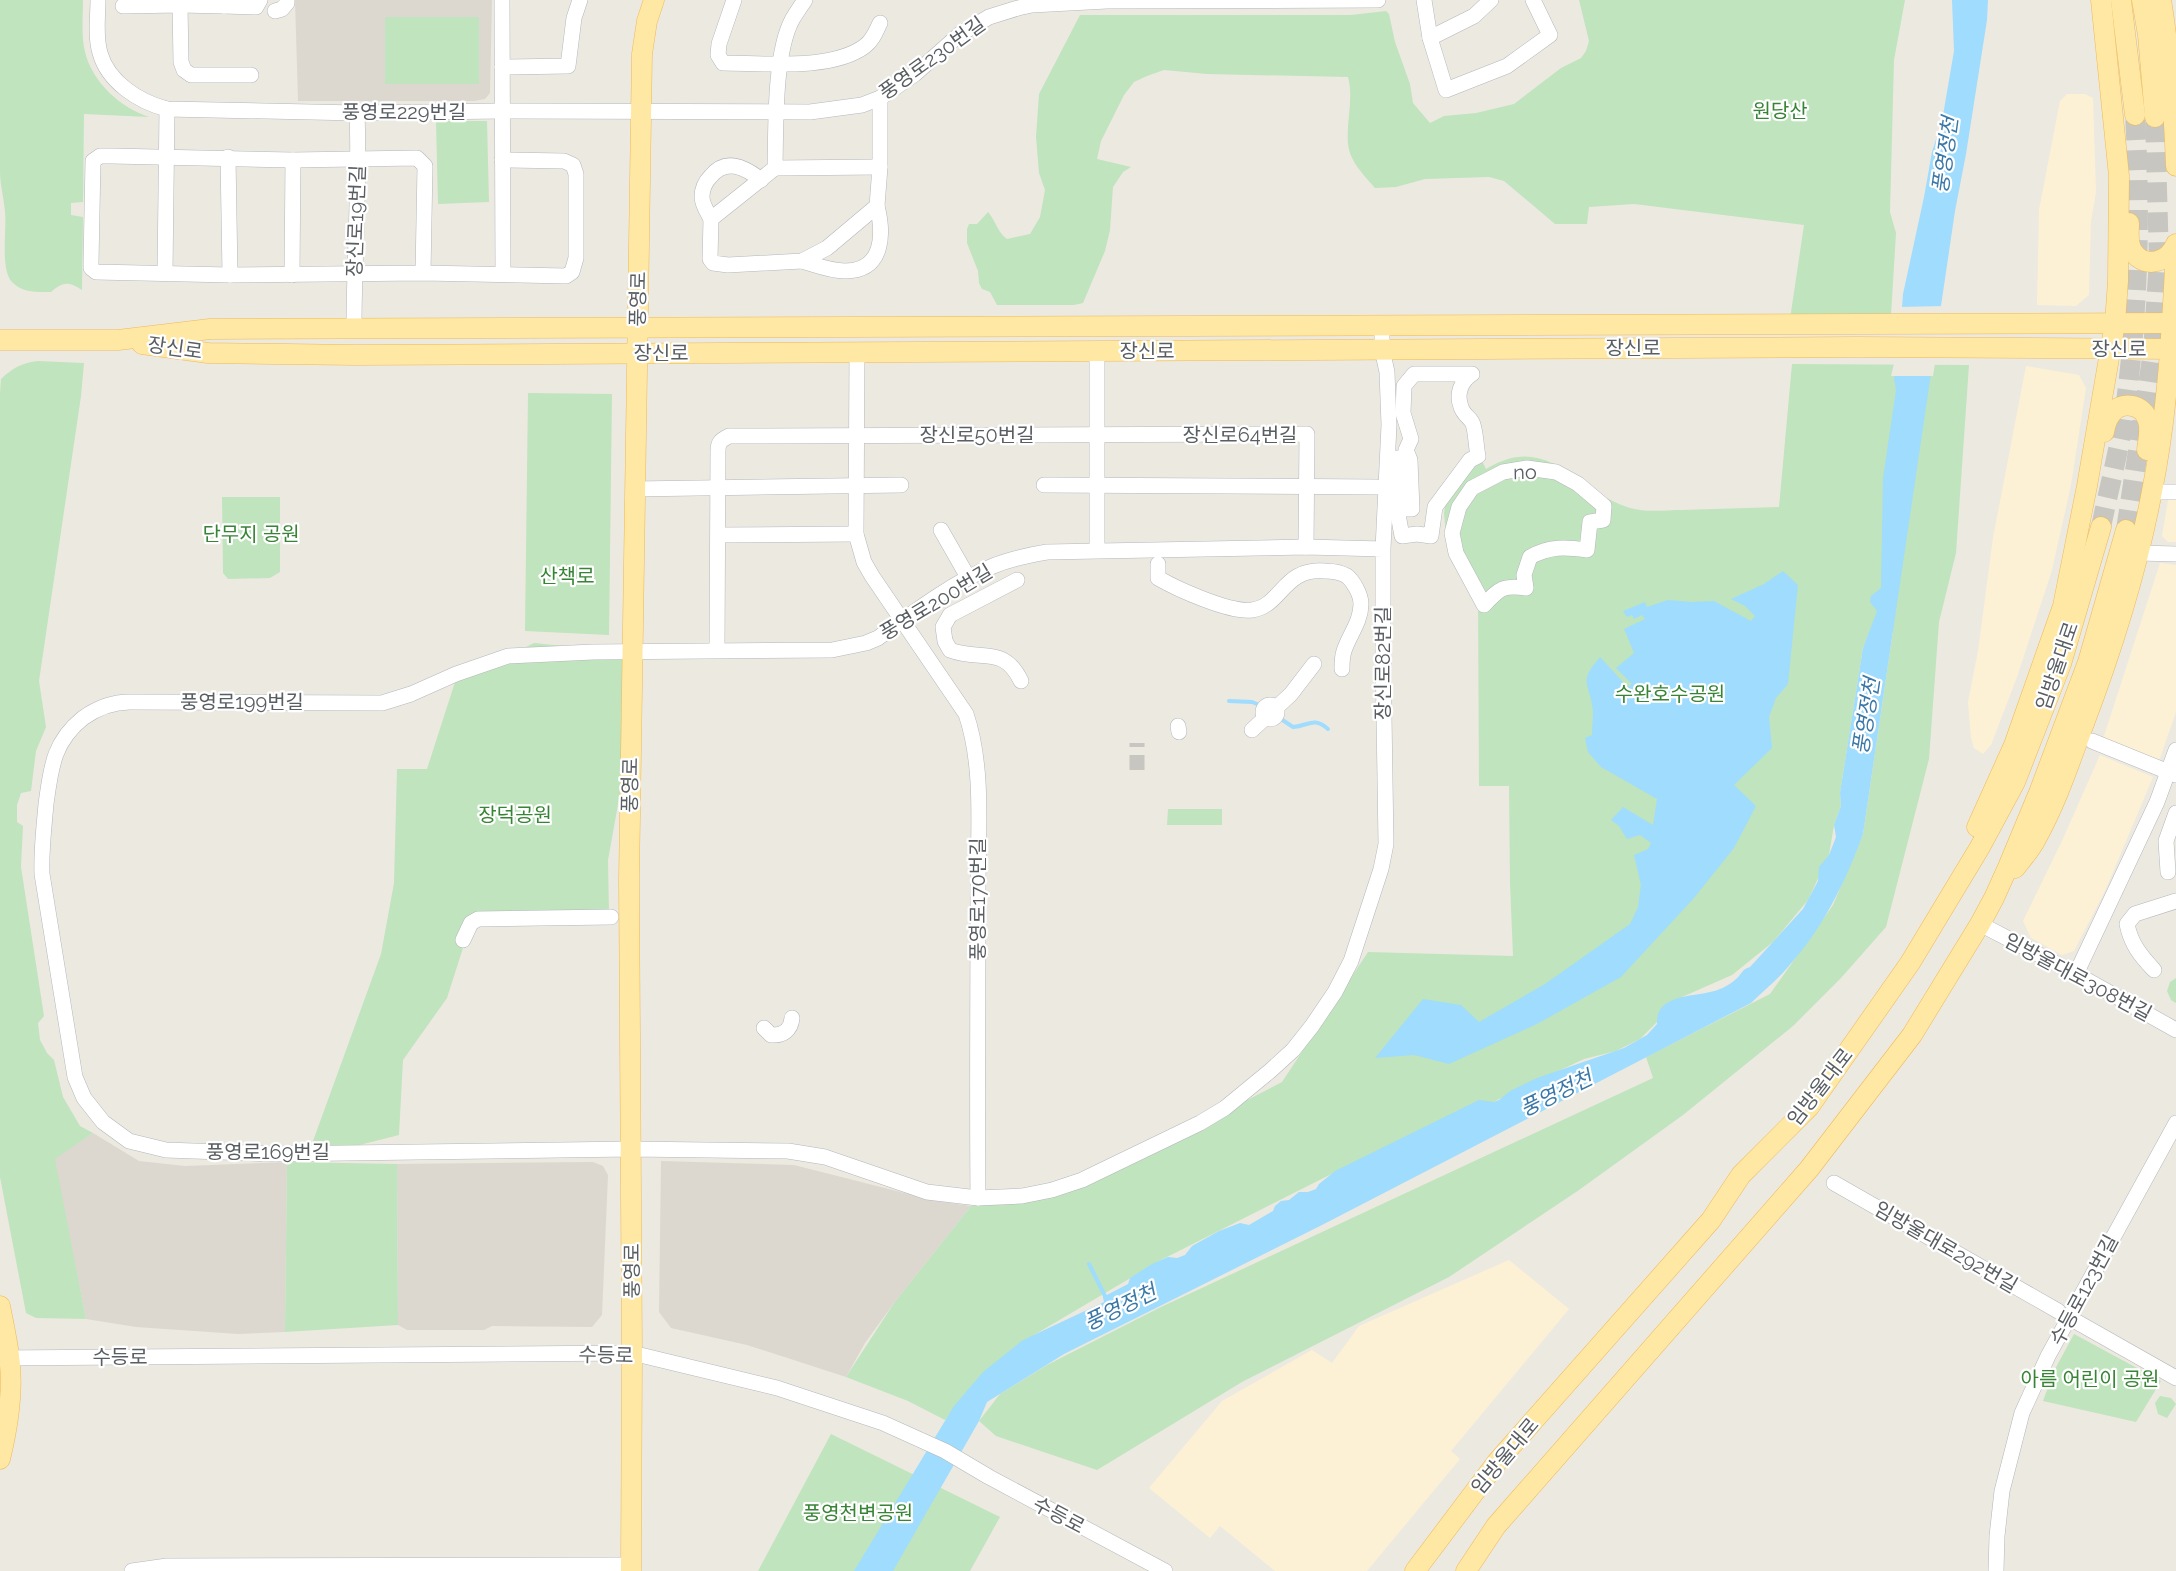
<svg xmlns="http://www.w3.org/2000/svg" width="2176" height="1571" viewBox="0 0 2176 1571" font-family="Raleway,'Noto Sans KR',sans-serif">
<style>
.commercial{fill:#fdf1d5}
.education{fill:#dcd8cf}
.green{fill:#c0e4bd}
.water{fill:#9fdcfe}
.pier{fill:#ece9e1}
.lines{fill:none;stroke-linecap:round;stroke-linejoin:round}
.stream{stroke:#9fdcfe;stroke-width:4}
.minor-tunnel{stroke:#c7c6c1;stroke-width:15;stroke-dasharray:15 8;stroke-linecap:butt}
.major-tunnel{stroke:#c7c6c1;stroke-width:20;stroke-dasharray:20 10;stroke-linecap:butt}
.minor-casing{stroke:#b4b7bb;stroke-width:16}
.major-casing{stroke:#efb957;stroke-width:21}
.minor{stroke:#fff;stroke-width:15}
.major{stroke:#fee8a4;stroke-width:20}
.labels{text-anchor:middle;dominant-baseline:central;stroke-width:4.5;stroke-linejoin:round;paint-order:stroke}
.street-label{font-size:20px;fill:#595e62;stroke:#fff}
.park-label{font-size:20px;fill:#388436;stroke:#fff}
.water-label{font-size:21px;font-style:italic;fill:#3b78a7;stroke:#fff}
</style>
<rect width="100%" height="100%" fill="#ece9e1"/>
<!-- commercial -->
<g class="commercial">
<polygon points="2067,94 2085,94 2093,98 2096,192 2091,221 2089,295 2076,306 2037,305 2039,210 2060,101"/>
<polygon points="2026,366 2079,375 2086,388 2071,485 2052,570 2017,677 1991,745 1983,754 1974,748 1971,738 1968,702 1978,651 1993,538"/>
<polygon points="2169,494 2176,495 2176,542 2168,542 2162,536"/>
<polygon points="2160,563 2176,565 2176,712 2159,761 2103,739"/>
<polygon points="2100,755 2153,777 2105,891 2074,951 2062,955 2031,938 2023,921 2062,841"/>
<polygon points="1509,1260 1569,1309 1451,1451 1460,1459 1367,1571 1275,1571 1220,1526 1210,1538 1149,1488 1222,1401 1312,1350 1332,1363 1359,1326"/>
</g>
<!-- education -->
<g class="education">
<polygon points="295,0 492,0 490,93 485,99 474,101 298,101"/>
<polygon points="93,1133 139,1161 185,1166 287,1162 285,1332 238,1334 136,1327 86,1319 54,1159"/>
<polygon points="661,1161 794,1165 936,1201 971,1206 894,1303 865,1343 846,1377 747,1345 671,1328 659,1312"/>
<polygon points="593,1162 603,1166 608,1175 602,1315 592,1327 492,1326 484,1330 407,1330 398,1325 397,1164"/>
</g>
<!-- green -->
<g class="green">
<path d="M0,0H83C83,17 81,36 85,52C92,82 121,108 149,117L84,114L83,202L71,203V215L83,217L82,290C68,281 63,282 51,292C37,292 22,293 12,282C0,269 7,230 5,212C4,198 0,185 0,171Z"/>
<path d="M1579,0H1905L1894,60L1890,212L1896,233L1891,315L1790,319L1804,225L1634,204L1589,207L1587,224H1555L1504,181L1489,177L1425,179L1396,187L1375,188C1364,175 1350,162 1348,144C1346,121 1354,99 1348,77L1207,74L1164,70L1147,76L1134,82L1124,95L1101,141L1097,159L1131,167L1123,172L1113,187L1110,230L1105,251L1083,303L1074,305H997L990,292L982,289L979,283L978,271L967,243V229L969,224H977L988,212C996,221 997,232 1007,239L1030,234L1040,217L1045,190L1039,173L1036,137L1039,94L1080,15H1351L1386,11L1389,14L1395,42L1410,84L1413,103L1430,123L1444,116L1476,113L1514,104L1561,68L1581,58L1586,51L1589,41Z"/>
<rect x="385" y="17" width="94" height="67"/>
<polygon points="436,121 487,121 489,202 438,204"/>
<path d="M38,361L84,363L81,396L39,681L46,727L36,751L31,791L21,793L17,805V822L23,826L21,867L44,1016L38,1023L40,1040L47,1053L54,1060L63,1097L80,1126L93,1133L55,1159L86,1319L36,1318L26,1313L0,1177V393L1,379C14,367 22,363 38,361Z"/>
<path d="M1792,364L1969,365L1956,553L1939,622L1929,759L1886,927L1841,978L1793,1026L1683,1115L1579,1190L1449,1277L1242,1382L1097,1470L996,1436L979,1421L1000,1394L1047,1365L1161,1307L1653,1078L1646,1057L1770,994L1833,905L1863,834L1893,631L1875,618L1863,648L1840,793L1841,806L1834,825L1829,855L1808,900L1773,942L1732,975L1682,997L1640,1039L1616,1051L1584,1059L1493,1102L1373,1153L1161,1260L1034,1335L945,1420L908,1401L846,1377L894,1303L971,1206L1078,1188L1282,1082L1368,952L1513,956L1510,883L1509,786H1479L1478,593L1446,534L1444,514L1445,504L1479,455L1486,469C1548,431 1575,490 1627,507C1644,513 1664,510 1682,510C1714,509 1746,508 1779,507Z"/>
<polygon points="528,393 612,394 609,635 525,631"/>
<polygon points="222,497 280,497 280,572 270,578 228,579 223,573"/>
<polygon points="534,643 632,653 626,760 608,860 609,914 471,923 447,998 403,1060 399,1135 328,1153 313,1141 381,954 394,883 397,769 427,769 455,682"/>
<polygon points="1168,809 1222,809 1222,825 1167,825"/>
<polygon points="2176,978 2176,1003 2171,1000 2167,991 2170,982"/>
<polygon points="287,1162 397,1164 398,1325 285,1332"/>
<polygon points="2074,1334 2161,1381 2136,1422 2043,1401 2054,1371"/>
<polygon points="2160,1396 2171,1398 2176,1404 2167,1418 2158,1414 2155,1403"/>
<polygon points="831,1434 1000,1517 970,1571 758,1571"/>
</g>
<!-- water -->
<g class="water">
<path d="M1952,0H1988L1987,20L1966,154L1955,211L1863,834C1845,883 1823,928 1788,967C1777,980 1763,991 1751,1003L1322,1225L1064,1354L987,1402L979,1421L893,1571H854L954,1406L983,1372L1023,1340L1104,1302L1103,1297L1128,1284L1130,1278L1152,1264L1168,1257L1177,1258L1185,1255L1192,1246L1219,1231L1240,1223L1249,1225L1273,1211L1275,1206L1281,1201L1289,1200L1299,1192H1308L1316,1189L1319,1184L1335,1171L1479,1100L1493,1102L1499,1100L1510,1091L1537,1078L1624,1048L1647,1035L1657,1024C1655,991 1701,998 1720,989C1725,987 1732,983 1736,979C1742,974 1742,969 1750,967L1803,909L1818,881L1819,867L1829,855L1836,837L1834,825L1841,806L1840,793L1863,648L1877,611L1870,602L1871,596L1881,588L1883,478L1896,390L1894,378L1898,359L1903,294L1924,197L1932,152L1942,121L1954,51Z"/>
<path d="M1783,571L1798,585L1788,684L1776,698L1769,717L1772,748L1734,785L1756,806L1734,848L1694,898L1621,977L1537,1024L1449,1064L1414,1055L1375,1058L1423,999L1461,1005L1479,1022L1545,984L1630,924L1638,907L1641,885L1634,855L1648,849L1651,843L1640,835L1627,839L1619,826L1611,820L1623,807L1653,825L1657,799L1601,767L1588,752L1585,738L1592,735C1592,727 1593,718 1593,711C1590,683 1577,683 1600,657L1623,682L1622,684L1626,688L1632,684L1616,668L1634,653L1624,629L1645,619L1642,615L1634,619L1632,615L1627,617L1623,611L1645,602L1647,607L1668,600L1691,602L1714,601L1751,621L1755,616L1745,606L1731,599L1764,584Z"/>
</g>
<!-- pier -->
<polygon class="pier" points="1944,306 1933,376 1891,376 1895,359 1899,307"/>
<g class="lines">
<!-- stream -->
<g class="stream">
<polyline points="1229,701 1252,702 1262,706 1267,703 1274,703"/>
<path d="M1279,711L1278,717L1293,727C1309,726 1313,716 1328,729"/>
<polyline points="1089,1264 1106,1298"/>
</g>
<!-- minor-tunnel -->
<polyline class="minor-tunnel" points="1137,770 1137,743"/>
<!-- major-tunnel -->
<g class="major-tunnel">
<path d="M2101,527C2108,493 2117,458 2123,424C2138,321 2141,219 2135,115"/>
<polyline points="2126,530 2153,352 2159,260 2155,117"/>
</g>
<defs>
<g id="minor">
<path d="M98,0C98,17 95,36 100,53C108,82 139,102 167,109L357,113L501,111L810,112L862,105L880,98L915,74L960,34L989,17L1018,8L1032,5L1107,1L1378,0"/>
<polyline points="180,0 180,5 224,6 224,0"/>
<polyline points="502,0 503,274"/>
<path d="M734,0L719,44L718,55L723,63C762,63 832,71 865,46C873,40 876,31 880,23"/>
<path d="M805,0C801,6 796,13 792,20C774,54 776,128 775,168L711,219L710,259L713,263L728,265L802,261L827,248L877,206L880,167V98"/>
<polyline points="1424,0 1430,38 1446,90 1507,66 1550,35 1533,0"/>
<polyline points="123,6 180,5 181,62 184,70 191,75 251,75"/>
<polyline points="224,6 256,7 260,0"/>
<polyline points="275,11 282,9 287,3 287,0"/>
<polyline points="1430,38 1474,16 1491,0"/>
<polyline points="502,67 568,66 574,18 580,0"/>
<polyline points="228,157 230,275"/>
<polyline points="775,168 880,167"/>
<path d="M711,219C708,213 702,205 702,197C702,189 706,181 711,176C726,158 745,167 761,180"/>
<path d="M802,261C816,265 830,271 845,271C884,271 884,234 877,206"/>
<polyline points="165,273 167,109"/>
<polyline points="423,273 425,166 417,158 293,160 112,156 100,156 93,161 91,263 91,268 96,272 230,275 423,273 566,276 572,272 576,258 576,174 573,165 564,161 502,160"/>
<polyline points="292,275 293,160"/>
<path d="M1382,325V349L1387,372L1389,425L1383,549V651L1386,844L1381,869L1351,961L1335,992L1312,1026L1293,1050L1270,1071L1225,1108L1200,1123L1082,1180L1052,1190L1022,1196L978,1198L927,1192L825,1157L788,1151L631,1149L273,1154L166,1150L129,1141L103,1122L84,1098L75,1077L42,874C41,850 44,828 46,804C51,768 53,742 83,718C97,708 113,702 130,702L382,703L411,694L456,674L508,656L593,652L832,650L866,643L878,638C914,612 952,583 993,566C1010,559 1029,555 1047,552L1306,547L1383,549"/>
<path d="M354,329C354,257 360,185 357,113"/>
<path d="M857,352L856,534L864,562L872,576L966,714C984,767 978,831 978,887C978,990 977,1094 978,1198"/>
<path d="M1414,374H1472C1461,381 1456,394 1461,407C1463,414 1469,417 1472,422C1476,429 1476,448 1478,456L1470,460L1435,507L1431,536L1417,534L1402,536L1397,509V458H1402L1404,461V509H1412L1410,460L1406,450L1411,439L1403,413L1404,386Z"/>
<path d="M1527,468L1556,472L1578,484L1604,506L1603,520L1590,522L1587,550C1565,547 1550,546 1530,557L1524,575L1526,588C1503,585 1500,588 1484,605L1456,553L1452,533L1459,507L1472,488L1503,472Z"/>
<polyline points="1044,485 1377,487"/>
<polyline points="634,489 901,485"/>
<polyline points="2159,492 2176,492"/>
<polyline points="941,530 965,572"/>
<polyline points="718,535 856,534"/>
<polyline points="1097,550 1097,351"/>
<polyline points="2138,553 2176,554"/>
<path d="M1158,564V578C1177,589 1230,613 1252,610C1282,606 1283,567 1325,571C1333,571 1340,572 1347,576C1354,582 1361,595 1361,604C1361,622 1349,635 1344,651C1342,657 1342,663 1342,669"/>
<path d="M1017,580L950,615L943,627L945,641L950,650C981,662 1003,644 1021,681"/>
<path d="M717,650L718,451C718,442 721,440 729,436L1307,434L1306,547"/>
<circle cx="1270" cy="712" r="7"/>
<polyline points="1276,708 1291,694 1314,664"/>
<polyline points="1178,726 1179,732"/>
<polyline points="1252,730 1266,717"/>
<polyline points="2092,741 2176,775"/>
<polyline points="2168,872 2166,841 2176,813"/>
<polyline points="1980,924 2076,974 2176,1030"/>
<polyline points="463,940 471,923 478,919 611,917"/>
<path d="M2154,970C2140,955 2131,944 2127,924L2135,914L2176,901"/>
<polyline points="2076,974 2157,802 2176,750"/>
<path d="M764,1028L771,1035C783,1036 791,1030 792,1018"/>
<polyline points="1834,1183 2058,1311"/>
<polyline points="2077,1322 2176,1378"/>
<polyline points="0,1358 632,1353 777,1388 883,1423 945,1451 989,1477 1165,1571"/>
<polyline points="132,1571 167,1566 631,1565"/>
<polyline points="1996,1571 1997,1536 2002,1491 2022,1413 2048,1356 2176,1123"/>
</g>
<g id="major">
<polyline points="2121,0 2135,115"/>
<polyline points="2142,0 2148,35 2155,117"/>
<path d="M2161,0C2170,55 2174,111 2176,166"/>
<path d="M2129,223C2129,233 2127,244 2133,252C2146,270 2169,261 2176,244"/>
<polyline points="0,340 118,340 210,329 2176,323"/>
<polyline points="142,344 208,353 355,355 1858,347 2176,349"/>
<path d="M2104,432C2105,426 2107,419 2111,414C2121,400 2144,404 2148,421C2151,430 2148,440 2147,450"/>
<polyline points="1977,827 2014,745 2063,606 2087,486 2115,323 2118,281 2119,176 2101,0"/>
<path d="M2015,868C2022,859 2031,849 2036,839C2056,803 2069,764 2083,726C2112,650 2137,571 2152,491C2168,411 2172,329 2176,248"/>
<path d="M0,1306C3,1322 7,1339 9,1356C14,1390 8,1426 0,1459"/>
<polyline points="631,1571 632,1353 629,879 642,54 647,21 654,0"/>
<polyline points="1415,1571 1497,1462 1711,1220 1741,1175 1809,1107 1910,963 1980,847 2015,782 2061,664 2101,527"/>
<polyline points="1466,1571 1496,1526 1809,1169 1912,1035 1980,924 1994,898 2008,867 2040,790 2088,662 2126,530"/>
</g>
</defs>
<!-- minor casing -->
<use href="#minor" class="minor-casing"/>
<!-- major casing -->
<use href="#major" class="major-casing"/>
<!-- minor -->
<use href="#minor" class="minor"/>
<!-- major -->
<use href="#major" class="major"/>
</g>
<g class="labels">
<!-- street labels -->
<g class="street-label">
<text transform="translate(932 58) rotate(-36)">풍영로230번길</text>
<text x="404" y="112">풍영로229번길</text>
<text transform="translate(356 221) rotate(-88)">장신로19번길</text>
<text transform="translate(638 299) rotate(-89)">풍영로</text>
<text transform="translate(175 348) rotate(8)">장신로</text>
<text x="1633" y="348">장신로</text>
<text x="2119" y="349">장신로</text>
<text x="1147" y="351">장신로</text>
<text x="661" y="353">장신로</text>
<text x="977" y="435">장신로50번길</text>
<text x="1240" y="435">장신로64번길</text>
<text transform="translate(1525 472) rotate(-1)">no</text>
<text transform="translate(936 602) rotate(-31)">풍영로200번길</text>
<text transform="translate(1383 663) rotate(-90)">장신로82번길</text>
<text transform="translate(2057 666) rotate(-71)">임방울대로</text>
<text x="242" y="702">풍영로199번길</text>
<text transform="translate(630 785) rotate(-89)">풍영로</text>
<text transform="translate(978 899) rotate(-90)">풍영로170번길</text>
<text transform="translate(2078 977) rotate(28)">임방울대로308번길</text>
<text transform="translate(1820 1087) rotate(-52)">임방울대로</text>
<text x="268" y="1152">풍영로169번길</text>
<text transform="translate(1946 1247) rotate(30)">임방울대로292번길</text>
<text transform="translate(632 1271) rotate(-90)">풍영로</text>
<text transform="translate(2084 1290) rotate(-62)">수등로123번길</text>
<text transform="translate(606 1355) rotate(1)">수등로</text>
<text x="120" y="1357">수등로</text>
<text transform="translate(1505 1456) rotate(-50)">임방울대로</text>
<text transform="translate(1059 1515) rotate(28)">수등로</text>
</g>
<!-- park labels -->
<g class="park-label">
<text x="1780" y="111">원당산</text>
<text x="251" y="534">단무지 공원</text>
<text x="567" y="576">산책로</text>
<text x="1670" y="694">수완호수공원</text>
<text x="515" y="815">장덕공원</text>
<text x="2090" y="1379">아름 어린이 공원</text>
<text x="858" y="1513">풍영천변공원</text>
</g>
<!-- water labels -->
<g class="water-label">
<text transform="translate(1945 155) rotate(-82)">풍영정천</text>
<text transform="translate(1866 716) rotate(-81)">풍영정천</text>
<text transform="translate(1556 1093) rotate(-26)">풍영정천</text>
<text transform="translate(1120 1307) rotate(-26)">풍영정천</text>
</g>
</g>
</svg>
